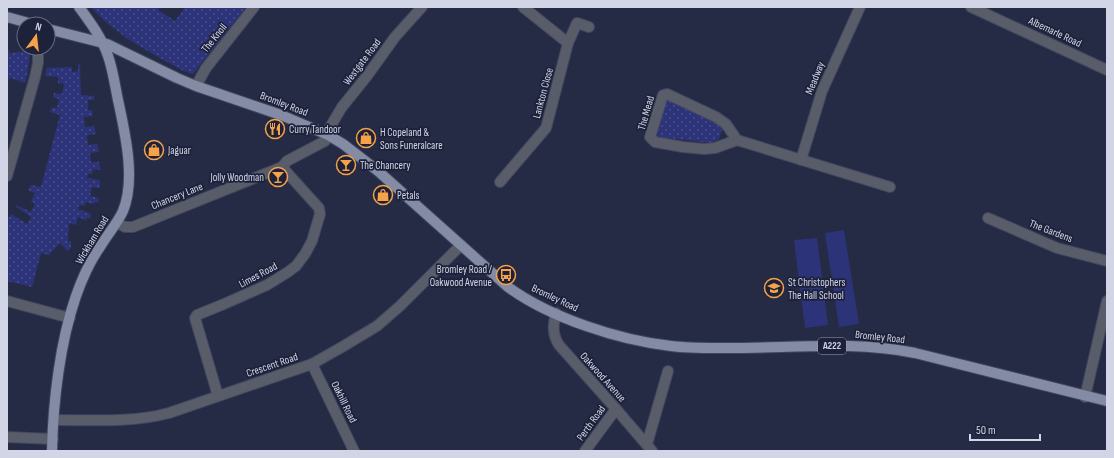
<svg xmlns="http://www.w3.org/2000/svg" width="1114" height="458" viewBox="0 0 1114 458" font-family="'Sofia Sans Condensed',sans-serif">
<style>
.grass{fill:url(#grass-dots)}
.park{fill:#2c3379}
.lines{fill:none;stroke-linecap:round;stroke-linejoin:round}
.minor-casing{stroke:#41465f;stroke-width:12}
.major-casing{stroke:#41465f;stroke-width:12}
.minor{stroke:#595d69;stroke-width:10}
.major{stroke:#848ba4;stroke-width:10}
.labels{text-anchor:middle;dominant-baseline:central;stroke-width:3.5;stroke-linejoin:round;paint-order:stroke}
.shield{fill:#1d213a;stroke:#9b9fb2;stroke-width:1}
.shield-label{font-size:10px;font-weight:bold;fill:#d1d5e6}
.street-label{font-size:11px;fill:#d1d5e6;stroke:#1d213a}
.poi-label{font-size:11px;fill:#d1d5e6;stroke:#1d213a;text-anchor:start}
</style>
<defs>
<pattern id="grass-dots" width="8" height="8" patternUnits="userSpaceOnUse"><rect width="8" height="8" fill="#2c3379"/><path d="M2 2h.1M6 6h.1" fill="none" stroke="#4a508c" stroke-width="1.8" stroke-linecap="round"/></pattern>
</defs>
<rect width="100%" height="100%" fill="#262b45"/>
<!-- grass -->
<g class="grass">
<path d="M91,7H160L158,10L175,21L185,7H246L193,74C184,72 175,66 167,62C140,47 112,31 91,7Z"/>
<path d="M26,48H30C30,60 28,71 25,83L10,78L9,80L7,79V49L9,50L10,53L25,51Z"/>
<polygon points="80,64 81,95 94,96 94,100 88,100 88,110 92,110 93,116 84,117 85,127 94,126 96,134 87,135 88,145 97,144 99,152 90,153 91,162 99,162 101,170 93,169 92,174 88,174 87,178 100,180 100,188 92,187 90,196 99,198 98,202 95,202 94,204 86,202 84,206 79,205 78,209 91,214 90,218 87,218 86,220 78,217 76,225 69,223 68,241 71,241 71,247 68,251 60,243 49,255 41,253 32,287 7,281 7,217 8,218 11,214 27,224 31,217 15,206 16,205 31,212 35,204 31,201 35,193 28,190 31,185 41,187 60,115 50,112 52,107 57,108 59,99 53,97 54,93 62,94 64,84 58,83 58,77 45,76 47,68 72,67 72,72 78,71 78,65"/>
<polygon points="668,99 720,124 722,130 719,139 711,143 659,137 657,135 657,130 666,101"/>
</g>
<!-- park -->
<g class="park">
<polygon points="844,230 859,324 839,327 825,233"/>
<polygon points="817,238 828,325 805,328 794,240"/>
</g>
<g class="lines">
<defs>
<g id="minor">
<polyline points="971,7 1107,70"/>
<polyline points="568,43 577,23 589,27"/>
<polyline points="196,86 206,68 254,7"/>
<polygon points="667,94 716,117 726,124 737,140 715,148 704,149 683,147 655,142 650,137 663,95"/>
<polyline points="737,140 890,187"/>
<polyline points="801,160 822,91 860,7"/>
<polyline points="7,176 35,77 38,63 38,48"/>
<polyline points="500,182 546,128 568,43 523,7"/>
<polyline points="988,218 1057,248 1107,261"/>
<polyline points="117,223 125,227 133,227 282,167 287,161 325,141 330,127 342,107 367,76 395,37 422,7"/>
<polyline points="7,301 70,318"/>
<path d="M556,313C553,325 552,334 559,345L616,409L652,451"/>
<polyline points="312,364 354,451"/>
<polyline points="218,396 195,318 197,315 224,304 267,285 288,272 296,266 305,254 312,241 320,214 319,208 282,167"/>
<polyline points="1085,397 1107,301"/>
<path d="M54,420C92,420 132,423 169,413L312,364L342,347L377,326L400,306L461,245"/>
<polyline points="7,437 53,439"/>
<polyline points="647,444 668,371"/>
<polyline points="585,451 616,409"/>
</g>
<g id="major">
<polyline points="7,17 32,24"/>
<path d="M48,29L107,44L177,78L196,86L281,115L328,135L343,144L378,171L508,287C551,318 618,340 671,346C687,348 703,348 719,348C785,349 850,340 915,353L1107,401"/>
<path d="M52,451C53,402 60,342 76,296C82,279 90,261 100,247C107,235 117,224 123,211C136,179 125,133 118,100C115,86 113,70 108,56C102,38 90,22 79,7"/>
</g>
</defs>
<!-- minor casing -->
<use href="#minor" class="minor-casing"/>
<!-- major casing -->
<use href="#major" class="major-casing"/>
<!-- minor -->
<use href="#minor" class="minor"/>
<!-- major -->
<use href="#major" class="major"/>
</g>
<!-- icons -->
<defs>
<symbol id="restaurant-ring" viewBox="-11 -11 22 22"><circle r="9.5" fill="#1d213a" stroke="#f6a248" stroke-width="1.5"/><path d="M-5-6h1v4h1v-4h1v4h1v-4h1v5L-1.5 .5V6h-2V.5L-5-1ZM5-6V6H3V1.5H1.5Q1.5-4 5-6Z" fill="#f6a248"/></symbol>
<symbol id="shop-ring" viewBox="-11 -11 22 22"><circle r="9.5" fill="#1d213a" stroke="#f6a248" stroke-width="1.5"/><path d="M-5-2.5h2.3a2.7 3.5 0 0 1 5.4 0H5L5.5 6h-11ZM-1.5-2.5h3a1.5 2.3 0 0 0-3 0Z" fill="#f6a248"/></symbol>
<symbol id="bar-ring" viewBox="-11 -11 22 22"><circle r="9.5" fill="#1d213a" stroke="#f6a248" stroke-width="1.5"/><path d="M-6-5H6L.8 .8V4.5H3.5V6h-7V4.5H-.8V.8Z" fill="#f6a248"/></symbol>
<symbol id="bus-ring" viewBox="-11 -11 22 22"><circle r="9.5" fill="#1d213a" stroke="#f6a248" stroke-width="1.5"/><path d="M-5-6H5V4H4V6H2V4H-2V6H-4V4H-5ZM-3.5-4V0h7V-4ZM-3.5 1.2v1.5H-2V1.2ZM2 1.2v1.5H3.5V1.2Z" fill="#f6a248"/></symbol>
<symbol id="school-ring" viewBox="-11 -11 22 22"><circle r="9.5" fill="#1d213a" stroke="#f6a248" stroke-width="1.5"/><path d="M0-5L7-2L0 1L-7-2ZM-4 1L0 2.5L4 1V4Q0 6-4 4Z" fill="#f6a248"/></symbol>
</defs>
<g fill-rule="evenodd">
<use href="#restaurant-ring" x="264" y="118" width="22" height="22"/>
<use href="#shop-ring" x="355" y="127" width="22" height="22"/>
<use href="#shop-ring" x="143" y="139" width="22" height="22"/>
<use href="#bar-ring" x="335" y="154" width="22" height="22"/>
<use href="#bar-ring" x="267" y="166" width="22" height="22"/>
<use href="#shop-ring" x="372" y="184" width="22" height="22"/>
<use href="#bus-ring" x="495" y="264" width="22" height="22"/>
<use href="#school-ring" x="763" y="277" width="22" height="22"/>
</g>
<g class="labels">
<!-- shield labels -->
<rect class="shield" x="818" y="338" width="28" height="16" rx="3"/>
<g class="shield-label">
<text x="832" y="346">A222</text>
</g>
<!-- street labels -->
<g class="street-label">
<text transform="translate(1055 32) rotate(25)">Albemarle Road</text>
<text transform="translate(214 38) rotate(-51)">The Knoll</text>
<text transform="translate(362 62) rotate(-53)">Westgate Road</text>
<text transform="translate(815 78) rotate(-68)">Meadway</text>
<text transform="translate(543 93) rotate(-75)">Lankton Close</text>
<text transform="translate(284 104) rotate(21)">Bromley Road</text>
<text transform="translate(646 113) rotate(-74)">The Mead</text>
<text transform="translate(177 196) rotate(-22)">Chancery Lane</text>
<text transform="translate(1051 231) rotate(21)">The Gardens</text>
<text transform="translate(92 240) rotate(-59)">Wickham Road</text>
<text transform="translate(258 275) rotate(-28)">Limes Road</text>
<text transform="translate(555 298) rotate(25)">Bromley Road</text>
<text transform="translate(880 337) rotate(6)">Bromley Road</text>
<text transform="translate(272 365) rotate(-19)">Crescent Road</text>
<text transform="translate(603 377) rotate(48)">Oakwood Avenue</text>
<text transform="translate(344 402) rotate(64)">Oakhill Road</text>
<text transform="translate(591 423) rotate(-54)">Perth Road</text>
</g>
<!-- poi labels -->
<g class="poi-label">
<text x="289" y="129">Curry Tandoor</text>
<text x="380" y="132">H Copeland &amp;<tspan x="380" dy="13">Sons Funeralcare</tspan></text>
<text x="168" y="150">Jaguar</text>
<text x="360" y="165">The Chancery</text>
<text x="264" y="177" text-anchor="end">Jolly Woodman</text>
<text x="397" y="195">Petals</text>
<text x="492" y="269" text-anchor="end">Bromley Road /<tspan x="492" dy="13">Oakwood Avenue</tspan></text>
<text x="788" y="282">St Christophers<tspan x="788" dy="13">The Hall School</tspan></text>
</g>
</g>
<!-- border -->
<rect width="1114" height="458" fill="none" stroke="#d1d5e6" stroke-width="16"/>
<!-- north arrow -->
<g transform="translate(36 36) rotate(15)"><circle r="19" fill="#1d213a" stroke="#65697f"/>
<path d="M0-3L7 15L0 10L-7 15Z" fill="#f6a248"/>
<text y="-6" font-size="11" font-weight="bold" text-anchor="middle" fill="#d1d5e6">N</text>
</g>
<!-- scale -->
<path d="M970 434v6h70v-6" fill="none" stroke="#d1d5e6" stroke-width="2"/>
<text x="976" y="434" font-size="12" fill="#d1d5e6" stroke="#1d213a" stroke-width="3" paint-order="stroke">50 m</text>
</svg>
